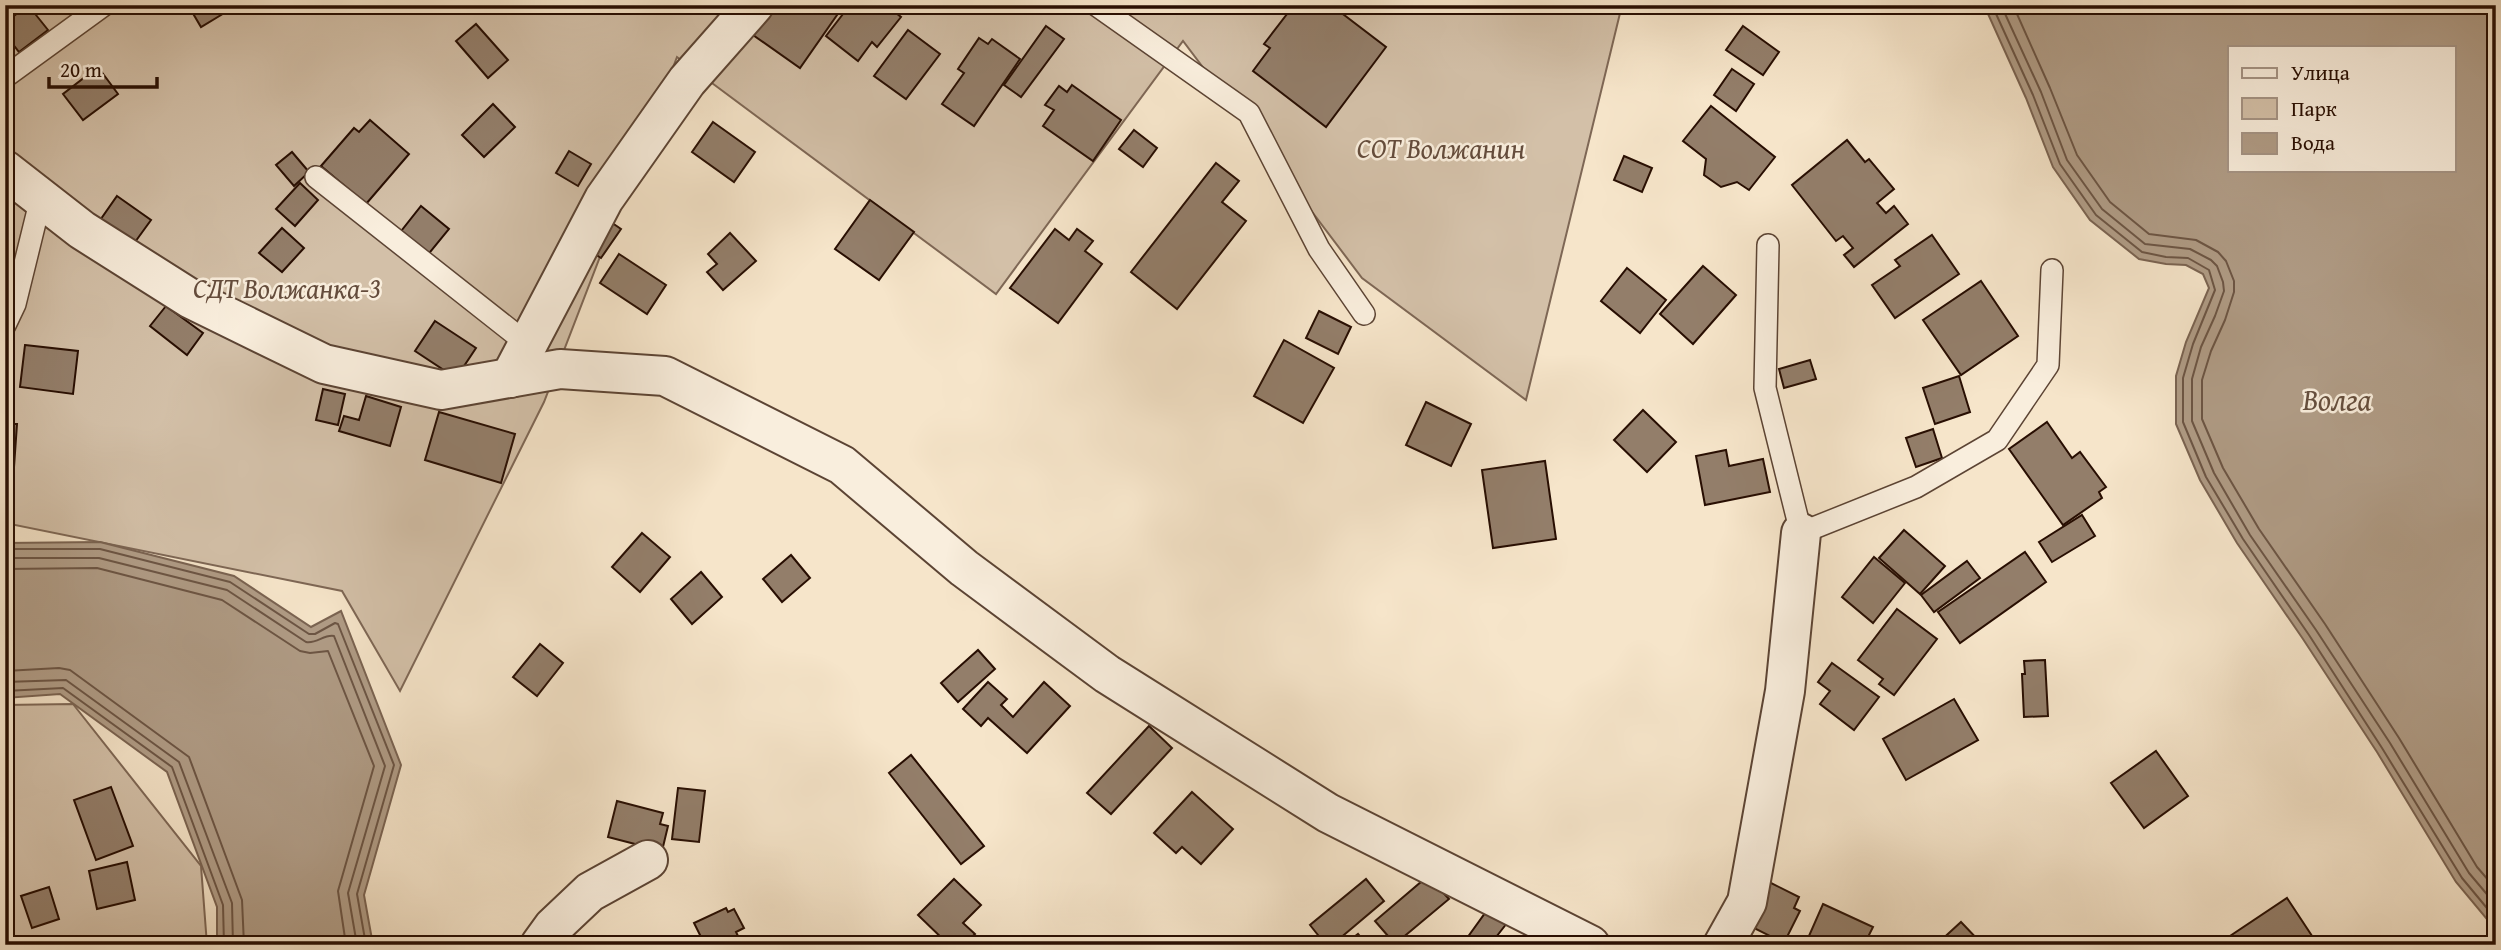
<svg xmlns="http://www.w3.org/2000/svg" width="2501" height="950" viewBox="0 0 2501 950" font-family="'Gentium Book Plus',serif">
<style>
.green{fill:#d3c0a8;stroke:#7e6755;stroke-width:2}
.water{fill:#b09c86;stroke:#7a6351;stroke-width:2;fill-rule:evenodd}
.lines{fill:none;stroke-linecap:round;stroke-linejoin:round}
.shore{stroke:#6c5544;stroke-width:2}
.building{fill:#937e6a;stroke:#280e02;stroke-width:2}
.service-casing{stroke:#5c4434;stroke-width:24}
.minor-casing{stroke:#5c4434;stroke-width:42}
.service{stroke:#f9eedd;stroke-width:21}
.minor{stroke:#f9eedd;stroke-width:38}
.labels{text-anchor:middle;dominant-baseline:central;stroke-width:5;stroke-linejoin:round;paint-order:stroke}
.park-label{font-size:28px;font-style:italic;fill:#644c3c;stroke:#f9eedd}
.water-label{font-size:30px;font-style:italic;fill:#654e3d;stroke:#f9eedd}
</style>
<rect width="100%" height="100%" fill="#f6e5ca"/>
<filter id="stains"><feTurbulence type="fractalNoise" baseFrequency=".00286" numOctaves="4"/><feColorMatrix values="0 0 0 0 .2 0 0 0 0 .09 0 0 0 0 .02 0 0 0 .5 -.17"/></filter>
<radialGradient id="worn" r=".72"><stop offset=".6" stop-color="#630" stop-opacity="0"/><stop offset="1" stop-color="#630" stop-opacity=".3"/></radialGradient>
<!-- green -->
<g class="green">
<polygon points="5,5 1622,5 1526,400 1362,278 1183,41 996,294 677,57 544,402 400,691 342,591 5,523"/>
<polygon points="73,704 201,866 207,945 5,945 5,705"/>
</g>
<!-- water -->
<g class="water">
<path d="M1984,5H2496V930L2456,882L2377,752L2303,639L2237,543L2200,480L2176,424V376L2186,342L2209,288L2203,274L2186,265L2166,264L2139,259L2090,220L2053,167L2026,98ZM2230,47H2454V170H2230Z"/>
<polygon points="100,542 234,576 311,627 341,611 401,765 364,895 373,945 217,945 217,907 167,772 60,694 5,698 5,543"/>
</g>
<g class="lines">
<!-- shore -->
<g class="shore">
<polyline points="1992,5 2033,95 2060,164 2096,215 2142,252 2166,257 2188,258 2209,270 2215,290 2193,344 2183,378 2183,422 2206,477 2243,539 2309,635 2382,748 2462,878 2496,919"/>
<polyline points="2001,5 2041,92 2067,160 2102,209 2145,244 2190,249 2211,260 2217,266 2223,282 2224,291 2215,316 2201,347 2192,379 2192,421 2214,473 2250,535 2316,630 2390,743 2469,873 2496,905"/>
<polyline points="2013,5 2050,88 2077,155 2110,202 2149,234 2196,240 2218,252 2226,261 2234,281 2234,292 2225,320 2211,351 2202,380 2202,419 2223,468 2259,529 2325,624 2399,738 2477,867 2496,889"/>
<polyline points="5,549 100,549 230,582 309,634 315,634 335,623 338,624 394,765 357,894 366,945"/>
<path d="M5,558H99L227,590L306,642C317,644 324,634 334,636L385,766L348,893L357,945"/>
<polyline points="5,569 97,568 222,600 300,651 310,653 328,651 374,766 338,891 346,945"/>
<polyline points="5,671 59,668 70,670 189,757 242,900 244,945"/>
<polyline points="5,682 66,680 179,762 232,903 233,945"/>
<polyline points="5,691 63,688 172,767 223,905 224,945"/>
</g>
</g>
<!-- building -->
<g class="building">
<polygon points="28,5 48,30 19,52 5,34 5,23"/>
<polygon points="188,5 222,5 226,12 201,27"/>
<polygon points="774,5 844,5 800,68 753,35"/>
<polygon points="850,5 886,5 901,17 877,47 872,42 858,61 826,36"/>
<polygon points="1294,5 1331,5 1386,47 1326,127 1253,71 1270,48 1264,44"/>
<polygon points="476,24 508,60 488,78 456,41"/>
<polygon points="1046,26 1064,39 1021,97 1004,85"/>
<polygon points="1743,26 1779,52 1763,75 1726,50"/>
<polygon points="908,30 940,54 906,99 874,76"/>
<polygon points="979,38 988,44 992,39 1020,59 974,126 942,104 964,73 958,69"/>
<polygon points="98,67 118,94 83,120 63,94"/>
<polygon points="1732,69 1754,84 1736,111 1714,95"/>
<polygon points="1072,85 1121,120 1093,161 1043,126 1054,110 1045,105 1059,86 1067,92"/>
<polygon points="493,104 515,127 484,157 462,135"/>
<polygon points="1711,106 1775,157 1749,190 1737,182 1721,187 1704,175 1706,159 1683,141"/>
<polygon points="370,120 409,154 366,204 321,166 354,128 359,132"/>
<polygon points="713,122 755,152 734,182 692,152"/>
<polygon points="1134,130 1157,148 1143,167 1119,149"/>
<polygon points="1847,140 1865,162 1869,159 1894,189 1877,203 1886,213 1894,206 1908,224 1854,267 1844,255 1853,248 1843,236 1836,241 1792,185"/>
<polygon points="569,151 591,164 578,186 556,173"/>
<polygon points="292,152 309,172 294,186 276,165"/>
<polygon points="1624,156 1652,168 1642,192 1614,180"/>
<polygon points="1216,163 1239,181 1222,202 1246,221 1177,309 1131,272"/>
<polygon points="300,183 318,200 295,226 276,209"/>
<polygon points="117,196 151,220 130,249 96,226"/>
<polygon points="870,200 914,232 879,280 835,249"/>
<polygon points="421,206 449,229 426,257 398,235"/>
<polygon points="605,218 621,229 601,258 585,248"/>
<polygon points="282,228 304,248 282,272 259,253"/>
<polygon points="1055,229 1069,240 1077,229 1093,241 1085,251 1102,264 1058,323 1010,288"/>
<polygon points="730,233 756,261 723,290 707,272 717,264 708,254"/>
<polygon points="1932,235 1959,274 1895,318 1872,285 1900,266 1895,260"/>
<polygon points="619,254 666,285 647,314 600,283"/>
<polygon points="1703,266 1736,295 1693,344 1660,314"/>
<polygon points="1627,268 1666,300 1640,333 1601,301"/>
<polygon points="1981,281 2018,336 1961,375 1923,320"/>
<polygon points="166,306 203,333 187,355 150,326"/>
<polygon points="1319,311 1351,327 1338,354 1306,338"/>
<polygon points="435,321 476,348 456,378 415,351"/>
<polygon points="1284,340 1334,368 1303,423 1254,396"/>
<polygon points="25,345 78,351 73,394 20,387"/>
<polygon points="1810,360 1816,379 1784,388 1779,369"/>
<polygon points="1959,376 1970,412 1935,424 1923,388"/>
<polygon points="323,389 345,394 338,425 316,420"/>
<polygon points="366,396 401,407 390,446 339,431 344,416 359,420"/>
<polygon points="1426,402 1471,424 1451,466 1406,445"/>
<polygon points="1643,410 1676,442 1647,472 1614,440"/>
<polygon points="439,412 515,434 501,483 425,460"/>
<polygon points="2047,422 2072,458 2080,452 2106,487 2099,492 2102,498 2063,525 2009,449"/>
<polygon points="5,424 17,424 14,467 5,467"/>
<polygon points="1933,429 1942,458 1916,467 1906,438"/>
<polygon points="1726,450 1729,466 1763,459 1770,492 1705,505 1696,456"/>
<polygon points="1545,461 1556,539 1493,548 1482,470"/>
<polygon points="2082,515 2095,536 2052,562 2039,542"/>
<polygon points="1904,530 1945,566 1920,594 1879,558"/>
<polygon points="642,533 670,557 640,592 612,567"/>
<polygon points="2025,552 2046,582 1960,643 1938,612"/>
<polygon points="791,555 810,578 782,602 763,579"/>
<polygon points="1874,557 1905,583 1873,623 1842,597"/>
<polygon points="1967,561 1980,578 1934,612 1921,595"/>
<polygon points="701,572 722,597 692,624 671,599"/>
<polygon points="1897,609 1937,639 1894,695 1879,684 1883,679 1858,660"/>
<polygon points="540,644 563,663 537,696 513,677"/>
<polygon points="978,650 995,669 958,702 941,683"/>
<polygon points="2045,660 2048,716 2024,717 2022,674 2025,674 2024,661"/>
<polygon points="1832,663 1879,697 1854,730 1820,704 1830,691 1818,682"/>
<polygon points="988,682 1007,699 1001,705 1013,717 1044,682 1070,706 1027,753 988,718 981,726 963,709"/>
<polygon points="1954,699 1978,740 1906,780 1883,739"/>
<polygon points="1149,726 1172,748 1111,814 1087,793"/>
<polygon points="2156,751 2188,796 2144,828 2111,783"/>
<polygon points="911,755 984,846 961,864 889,773"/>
<polygon points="111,787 133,846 96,860 74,800"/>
<polygon points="678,788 705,791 699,842 672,839"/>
<polygon points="1192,792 1233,829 1201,864 1182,847 1176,853 1154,833"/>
<polygon points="617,801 663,813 660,824 668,826 662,851 608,837"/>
<polygon points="127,862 135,900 97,909 89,871"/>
<polygon points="1428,876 1449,899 1395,944 1375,921"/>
<polygon points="954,879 981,905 963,923 975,934 964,945 949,945 918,915"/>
<polygon points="1366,879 1384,901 1332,945 1326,945 1310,925"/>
<polygon points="1767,881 1799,897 1794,908 1800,911 1784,943 1746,924"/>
<polygon points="49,887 59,919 32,928 21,896"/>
<polygon points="2287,898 2318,945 2236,945 2230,936"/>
<polygon points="1823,904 1873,927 1864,945 1805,945"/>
<polygon points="726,908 728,912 734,909 744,928 736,932 739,938 727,945 705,945 694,923"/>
<polygon points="1488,909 1507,923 1493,941 1498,945 1462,945"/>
<polygon points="1961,922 1980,942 1986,937 1994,945 1940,945 1938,943"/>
<polygon points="1358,934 1367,945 1344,945"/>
</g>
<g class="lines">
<defs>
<g id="service">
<polyline points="1096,5 1249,113 1319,249 1364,314"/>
<polyline points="5,77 104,5"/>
<polyline points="316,177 534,349"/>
<polyline points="1768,245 1765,388 1801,533 1916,487 1997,440 2048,365 2052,270"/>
<polyline points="5,325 15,304 41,198"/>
</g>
<g id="minor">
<polyline points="5,170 82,230 191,299 324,364 441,390 560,369 665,376 842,465 964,568 1107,674 1328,813 1590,945"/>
<polyline points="510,378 604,199 687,81 754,5"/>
<polyline points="540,945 553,927 590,892 648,860"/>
<polyline points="1723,945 1747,902 1785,691 1801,533"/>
</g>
</defs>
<!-- service casing -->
<use href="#service" class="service-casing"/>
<!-- minor casing -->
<use href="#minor" class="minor-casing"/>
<!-- service -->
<use href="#service" class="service"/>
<!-- minor -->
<use href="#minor" class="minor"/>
</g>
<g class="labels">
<!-- park labels -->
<g class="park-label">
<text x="1441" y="147">СОТ Волжанин</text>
<text x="287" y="287">СДТ Волжанка-3</text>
</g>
<!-- water labels -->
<g class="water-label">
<text x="2337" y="399">Волга</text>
</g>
</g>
<!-- margin -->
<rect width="2501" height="950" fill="none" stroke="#f6e5ca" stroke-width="28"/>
<rect x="7" y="7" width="2487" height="936" fill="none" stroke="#280e02" stroke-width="3.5"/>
<rect x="14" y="14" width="2473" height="922" fill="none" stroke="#280e02" stroke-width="2"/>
<!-- legend -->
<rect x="2228" y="46" width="228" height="126" fill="#f9eedd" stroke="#a59485" stroke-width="2"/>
<rect x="2242" y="68" width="35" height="10" fill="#f9eedd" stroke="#a59485" stroke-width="2"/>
<text x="2291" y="80" font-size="21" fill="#280e02">Улица</text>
<rect x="2242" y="98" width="35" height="21" fill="#d3c0a8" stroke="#a59485" stroke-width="2"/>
<text x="2291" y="116" font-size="21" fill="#280e02">Парк</text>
<rect x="2242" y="133" width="35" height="21" fill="#b09c86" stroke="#a59485" stroke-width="2"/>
<text x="2291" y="150" font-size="21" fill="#280e02">Вода</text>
<!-- scale -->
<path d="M49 77v10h108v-10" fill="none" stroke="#280e02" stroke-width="3.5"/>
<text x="60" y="77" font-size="21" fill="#280e02" stroke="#f9eedd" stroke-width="5" paint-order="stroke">20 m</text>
<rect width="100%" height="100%" filter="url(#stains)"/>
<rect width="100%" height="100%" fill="url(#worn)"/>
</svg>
